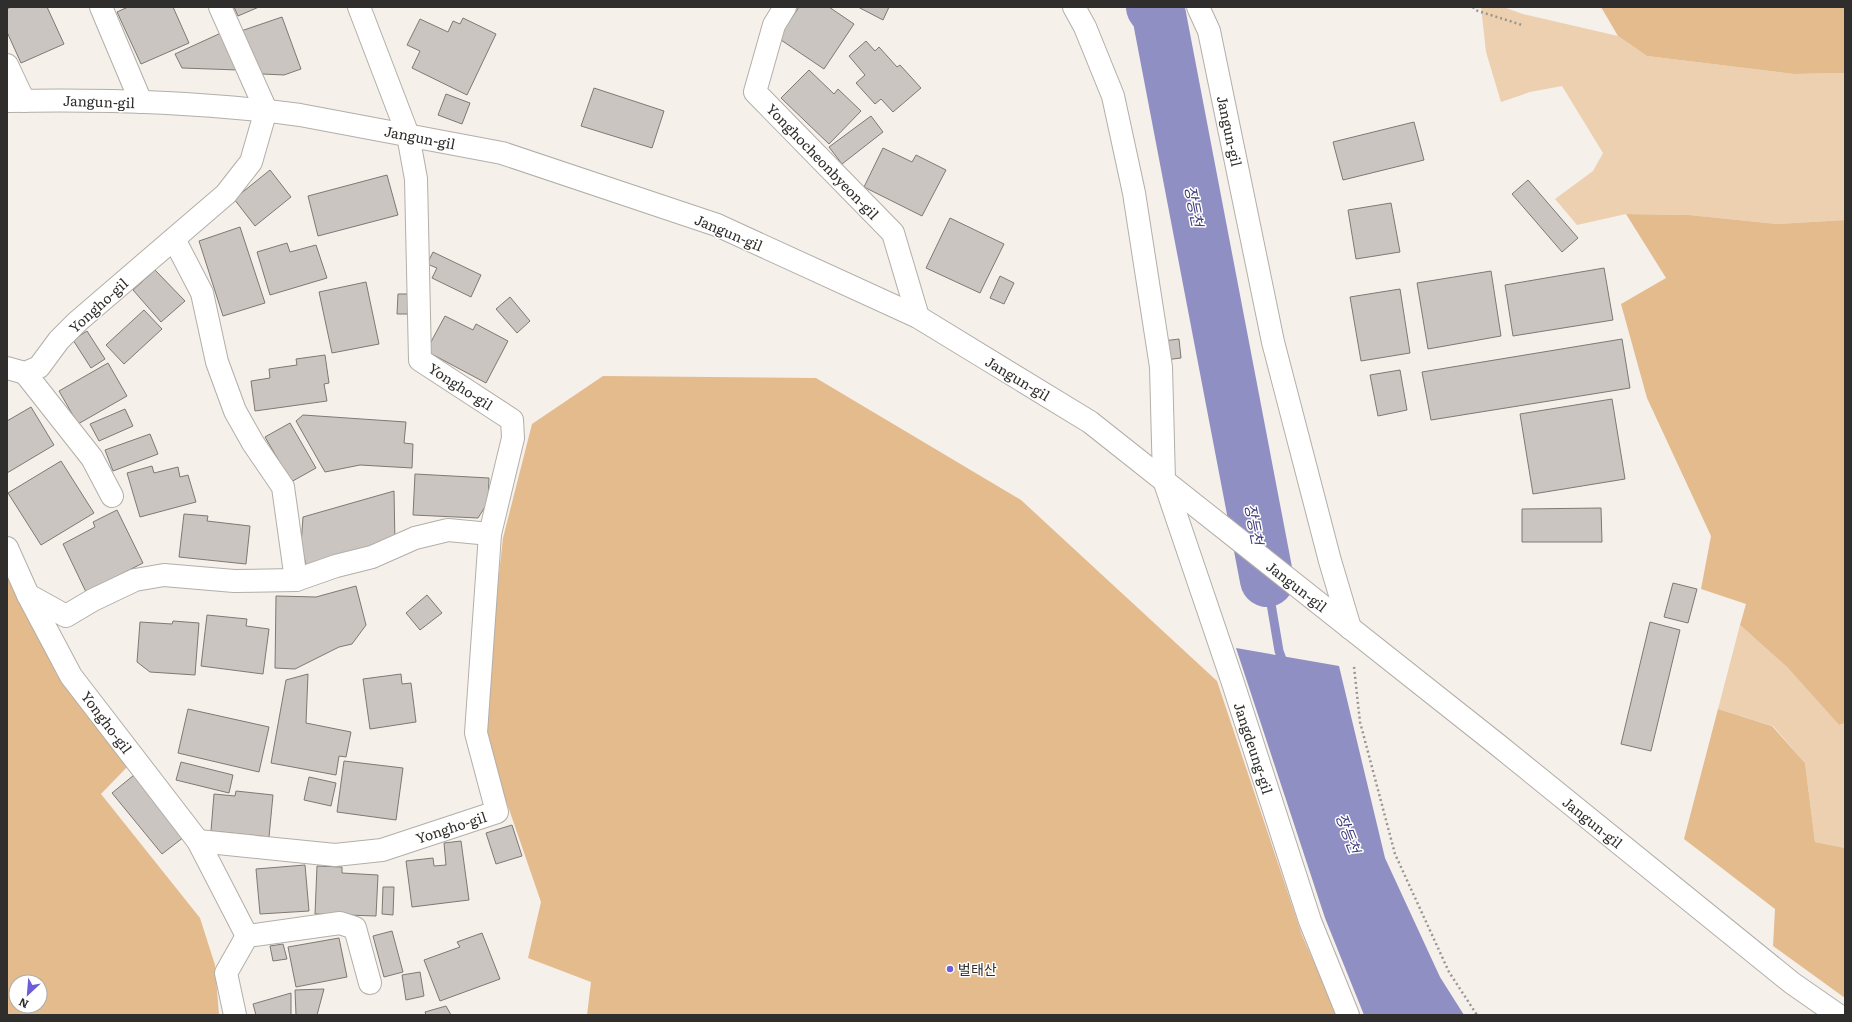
<svg xmlns="http://www.w3.org/2000/svg" width="1852" height="1022" viewBox="0 0 1852 1022" font-family="Literata,'Noto Sans KR',serif">
<style>
.green{fill:#ecd0b0}
.forest{fill:#e3bb8d;fill-rule:evenodd}
.water{fill:#8f8fc3}
.lines{fill:none;stroke-linecap:round;stroke-linejoin:round}
.stream{stroke:#8f8fc3;stroke-width:9}
.river{stroke:#8f8fc3;stroke-width:54}
.building{fill:#cac5c0;stroke:#7d7973}
.minor-casing{stroke:#b3aea9;stroke-width:24}
.path{stroke:#999591;stroke-width:2.5;stroke-dasharray:2 3;stroke-linecap:butt}
.minor{stroke:#fff;stroke-width:22}
.poi-dot{fill:#6b5ed8;stroke:#fff;stroke-width:1.5}
.labels{text-anchor:middle;dominant-baseline:central;stroke-width:3;stroke-linejoin:round;paint-order:stroke}
.street-label{font-size:14px;fill:#302e2c;stroke:#fff}
.poi-label{font-size:14px;fill:#302e2c;stroke:#fff;text-anchor:start}
.water-label{font-size:15px;font-style:italic;fill:#3f3a7a;stroke:#fff}
</style>
<rect width="100%" height="100%" fill="#f6f0ea"/>
<!-- green -->
<g class="green">
<polygon points="1481,7 1503,7 1523,14 1618,36 1647,56 1794,74 1845,73 1845,220 1777,224 1689,215 1626,214 1577,225 1555,199 1593,171 1603,153 1562,86 1530,92 1501,102 1486,52"/>
<polygon points="1740,625 1787,667 1839,725 1845,723 1845,848 1815,842 1805,763 1773,726 1718,709"/>
</g>
<!-- forest -->
<g class="forest">
<polygon points="1601,7 1845,7 1845,73 1794,74 1647,56 1618,36"/>
<polygon points="1626,214 1689,215 1777,224 1845,220 1845,723 1839,725 1787,667 1740,625 1746,604 1701,589 1711,536 1647,398 1621,304 1666,278"/>
<polygon points="603,376 816,378 1021,500 1217,681 1302,935 1337,1015 587,1015 591,982 528,958 541,902 482,731 503,538 532,424"/>
<path d="M7,572L57,675L129,765L101,794L200,918L215,965L219,1015H7ZM16,982H40V1006H16Z"/>
<polygon points="1718,709 1772,726 1805,763 1815,842 1845,848 1845,998 1773,946 1775,909 1684,839"/>
</g>
<!-- water -->
<polygon class="water" points="1236,648 1339,666 1385,858 1440,977 1464,1015 1364,1015 1325,918"/>
<g class="lines">
<!-- stream -->
<polyline class="stream" points="1267,580 1279,651 1285,667"/>
<!-- river -->
<polyline class="river" points="1153,7 1159,15 1267,580"/>
</g>
<!-- building -->
<g class="building">
<polygon points="11,7 47,7 64,44 21,63 7,32 7,9"/>
<polygon points="128,7 173,7 189,43 141,64 117,12"/>
<polygon points="234,7 259,7 238,16"/>
<polygon points="799,7 829,7 854,24 824,69 778,38"/>
<polygon points="858,7 889,7 883,20"/>
<polygon points="282,17 301,69 284,75 263,74 254,71 241,31"/>
<polygon points="463,18 496,34 467,95 412,68 420,51 407,45 420,19 448,32 453,21 460,24"/>
<polygon points="221,33 238,70 182,68 175,54"/>
<polygon points="866,41 875,51 879,47 897,67 900,65 921,88 893,112 881,99 875,104 856,83 865,75 849,56"/>
<polygon points="809,70 834,94 838,89 861,111 829,144 781,98"/>
<polygon points="594,88 664,111 652,148 581,126"/>
<polygon points="446,94 470,103 462,124 438,115"/>
<polygon points="871,116 883,132 842,164 829,147"/>
<polygon points="1414,122 1424,160 1343,180 1333,142"/>
<polygon points="883,148 912,162 916,155 946,170 922,216 864,187"/>
<polygon points="270,170 291,197 255,226 234,199"/>
<polygon points="387,175 398,215 318,236 308,196"/>
<polygon points="1528,180 1578,238 1562,252 1512,194"/>
<polygon points="1391,203 1400,252 1356,259 1348,210"/>
<polygon points="950,218 1004,244 980,293 926,268"/>
<polygon points="240,227 265,303 223,316 199,241"/>
<polygon points="287,243 290,252 316,245 327,278 270,295 257,252"/>
<polygon points="433,252 481,275 471,297 432,278 437,268 427,264"/>
<polygon points="1604,268 1613,320 1513,336 1505,285"/>
<polygon points="155,270 185,301 161,322 133,290"/>
<polygon points="1491,271 1501,336 1428,349 1417,283"/>
<polygon points="1000,276 1014,283 1004,304 990,298"/>
<polygon points="366,282 379,344 332,353 319,292"/>
<polygon points="1400,289 1410,353 1361,361 1350,297"/>
<polygon points="398,294 409,294 408,314 397,314"/>
<polygon points="510,297 530,321 517,333 496,309"/>
<polygon points="144,310 162,329 124,364 106,345"/>
<polygon points="445,316 473,330 476,324 508,341 486,383 426,351"/>
<polygon points="87,331 105,359 91,368 73,340"/>
<polygon points="1179,339 1181,358 1165,360 1163,341"/>
<polygon points="1622,339 1630,388 1431,420 1422,372"/>
<polygon points="325,355 329,383 324,384 327,401 255,411 251,381 270,378 269,369 297,365 296,359"/>
<polygon points="108,363 127,396 78,424 59,391"/>
<polygon points="1400,370 1407,410 1378,416 1370,375"/>
<polygon points="1612,399 1625,479 1533,494 1520,414"/>
<polygon points="31,407 54,445 7,473 7,421"/>
<polygon points="125,409 133,426 99,441 90,424"/>
<polygon points="303,415 406,422 404,443 413,444 412,468 360,465 325,472 296,421"/>
<polygon points="290,423 316,468 291,482 265,437"/>
<polygon points="150,434 158,454 113,471 105,450"/>
<polygon points="61,461 94,513 41,545 8,493"/>
<polygon points="152,466 154,473 178,467 180,477 188,475 196,502 140,517 127,473"/>
<polygon points="415,474 489,478 488,502 478,518 413,515"/>
<polygon points="394,491 395,544 307,569 301,545 303,517"/>
<polygon points="1601,508 1602,542 1522,542 1522,509"/>
<polygon points="117,510 143,563 86,592 63,544 95,527 93,522"/>
<polygon points="184,514 208,516 207,521 250,526 246,564 179,557"/>
<polygon points="1673,583 1697,589 1688,623 1664,617"/>
<polygon points="356,586 366,625 352,644 339,647 295,669 275,668 276,596 316,597"/>
<polygon points="427,595 442,613 420,630 406,613"/>
<polygon points="207,615 247,619 246,626 269,629 263,674 201,666"/>
<polygon points="173,621 199,623 195,675 150,672 137,662 140,622 172,624"/>
<polygon points="1650,622 1680,630 1651,751 1621,744"/>
<polygon points="308,674 306,723 351,732 346,757 339,756 336,775 271,763 286,680"/>
<polygon points="401,674 402,684 411,683 416,722 370,729 363,679"/>
<polygon points="188,709 269,727 259,772 178,753"/>
<polygon points="344,761 403,768 396,820 337,812"/>
<polygon points="181,762 233,775 229,793 176,780"/>
<polygon points="134,775 184,837 162,854 112,793"/>
<polygon points="309,777 336,783 331,806 304,800"/>
<polygon points="236,791 273,795 269,837 211,831 214,794 235,796"/>
<polygon points="512,825 522,856 496,864 486,833"/>
<polygon points="461,841 469,900 412,907 406,861 433,858 434,866 446,865 444,843"/>
<polygon points="305,865 309,911 260,914 256,869"/>
<polygon points="317,866 342,867 342,873 378,875 376,916 315,914"/>
<polygon points="383,887 394,887 393,915 382,914"/>
<polygon points="392,931 403,972 384,977 373,936"/>
<polygon points="482,933 500,979 440,1001 424,960 460,947 457,942"/>
<polygon points="339,938 347,977 296,987 288,947"/>
<polygon points="283,944 287,959 273,961 270,946"/>
<polygon points="420,972 424,996 406,1000 402,975"/>
<polygon points="324,989 317,1015 296,1015 295,990"/>
<polygon points="291,993 291,1015 256,1015 253,1004"/>
<polygon points="446,1006 451,1015 426,1015 425,1012"/>
</g>
<g class="lines">
<defs>
<g id="minor">
<polyline points="101,7 141,102"/>
<polyline points="785,7 774,25 755,92 893,233 918,317"/>
<polyline points="1074,7 1085,27 1113,96 1134,193 1161,367 1164,480 1232,680 1310,921 1348,1015"/>
<polyline points="1198,7 1209,31 1273,342 1330,561 1350,628"/>
<polyline points="7,65 24,101"/>
<path d="M7,101C104,99 204,102 300,115L502,153L717,225L918,317L1090,422L1498,745L1792,983L1838,1015"/>
<polyline points="174,239 202,293 217,362 235,411 253,443 283,487 296,580"/>
<polyline points="7,368 25,373 39,367 59,340 77,322 226,194 251,162 266,110 220,7"/>
<polyline points="25,373 92,458 112,496"/>
<polyline points="7,548 28,595 71,676 198,841 247,936 340,923 355,928 370,983"/>
<polyline points="28,595 66,616 93,600 135,580 164,575 234,581 296,580 336,566 372,557 415,538 448,530 490,534"/>
<polyline points="198,841 335,855 382,850 497,812 476,733 490,534 513,438 512,420 420,360 416,179 408,135 359,7"/>
<polyline points="235,1015 226,973 247,936"/>
</g>
</defs>
<!-- minor casing -->
<use href="#minor" class="minor-casing"/>
<!-- path -->
<g class="path">
<polyline points="1473,7 1475,10 1522,25"/>
<polyline points="1354,667 1360,722 1395,854 1449,972 1477,1015"/>
</g>
<!-- minor -->
<use href="#minor" class="minor"/>
</g>
<!-- markers -->
<circle class="poi-dot" cx="950" cy="969" r="4"/>
<g class="labels">
<!-- street labels -->
<g class="street-label">
<text transform="translate(99 101) rotate(2)">Jangun-gil</text>
<text transform="translate(1230 131) rotate(78)">Jangun-gil</text>
<text transform="translate(420 137) rotate(11)">Jangun-gil</text>
<text transform="translate(823 161) rotate(46)">Yonghocheonbyeon-gil</text>
<text transform="translate(729 232) rotate(23)">Jangun-gil</text>
<text transform="translate(98 305) rotate(-42)">Yongho-gil</text>
<text transform="translate(1018 378) rotate(31)">Jangun-gil</text>
<text transform="translate(461 386) rotate(33)">Yongho-gil</text>
<text transform="translate(1297 586) rotate(38)">Jangun-gil</text>
<text transform="translate(107 722) rotate(53)">Yongho-gil</text>
<text transform="translate(1254 748) rotate(72)">Jangdeung-gil</text>
<text transform="translate(1593 822) rotate(39)">Jangun-gil</text>
<text transform="translate(451 827) rotate(-18)">Yongho-gil</text>
</g>
<!-- poi labels -->
<g class="poi-label">
<text x="958" y="969">벌태산</text>
</g>
<!-- water labels -->
<g class="water-label">
<text transform="translate(1195 206) rotate(79)">장등천</text>
<text transform="translate(1255 524) rotate(79)">장등천</text>
<text transform="translate(1349 833) rotate(69)">장등천</text>
</g>
</g>
<!-- border -->
<rect width="1852" height="1022" fill="none" stroke="#302e2c" stroke-width="16"/>
<!-- north arrow -->
<g transform="translate(28 994) rotate(206)"><circle r="19" fill="#ffffff" stroke="#acabab"/>
<path d="M0-3L7 15L0 10L-7 15Z" fill="#6b5ed8"/>
<text y="-6" font-size="11" font-weight="bold" text-anchor="middle" fill="#302e2c">N</text>
</g>
</svg>
